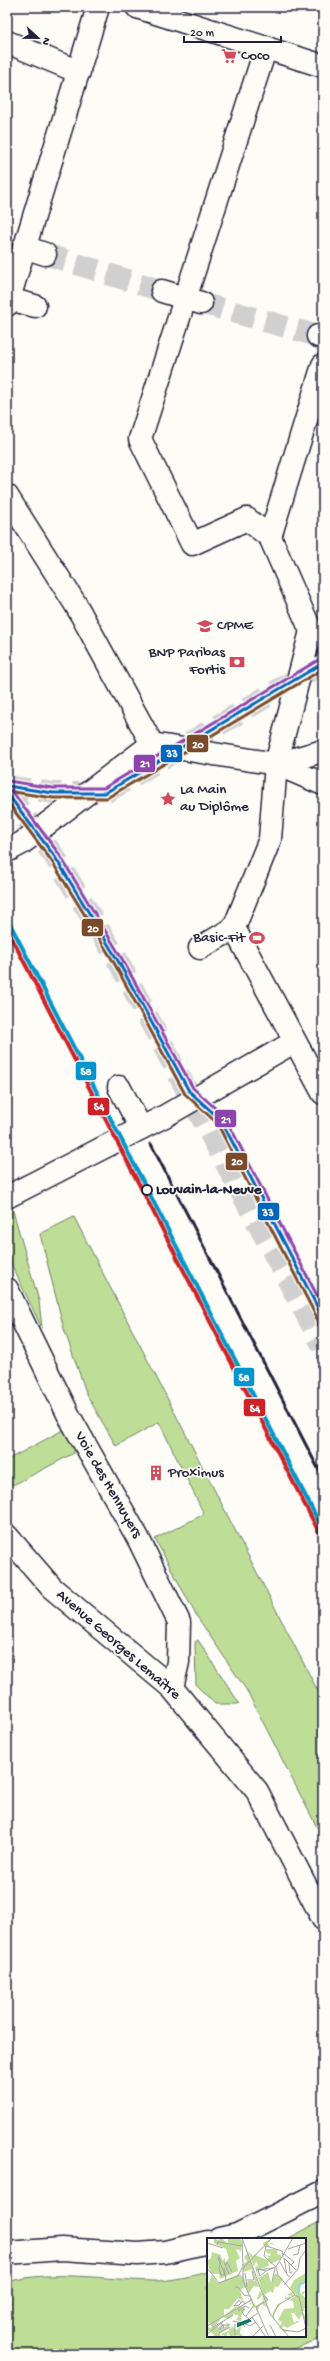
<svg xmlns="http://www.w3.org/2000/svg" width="330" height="2361" viewBox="0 0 330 2361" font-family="'Gochi Hand',sans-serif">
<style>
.green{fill:#bede97;stroke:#708069}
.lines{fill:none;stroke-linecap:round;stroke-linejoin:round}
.street-tunnel{stroke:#d1d0d1;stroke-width:22;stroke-dasharray:22 11;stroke-linecap:butt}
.secondary-tunnel{stroke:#d1d0d1;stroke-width:22;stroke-dasharray:22 11;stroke-linecap:butt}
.street-casing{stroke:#22223b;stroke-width:25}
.secondary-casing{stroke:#22223b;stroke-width:25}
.street{stroke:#fdfcf7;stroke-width:22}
.secondary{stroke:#fdfcf7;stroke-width:22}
.rail{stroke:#22223b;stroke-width:3}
.bus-1-casing{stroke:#fdfcf7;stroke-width:6}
.bus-2-casing{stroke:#fdfcf7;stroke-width:6}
.bus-3-casing{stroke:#fdfcf7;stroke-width:6}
.bus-1{stroke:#0065bd;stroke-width:3}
.bus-2{stroke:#7a4b2a;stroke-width:3}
.bus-3{stroke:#8e44ad;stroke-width:3}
.rail-1-casing{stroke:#fdfcf7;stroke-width:7}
.rail-2-casing{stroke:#fdfcf7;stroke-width:7}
.rail-1{stroke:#0096cb;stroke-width:4}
.rail-2{stroke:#cb2127;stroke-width:4}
.stop-dot{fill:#fdfcf7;stroke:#22223b;stroke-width:2}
.labels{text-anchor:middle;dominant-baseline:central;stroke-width:3.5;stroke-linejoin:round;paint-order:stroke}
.poi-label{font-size:15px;fill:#22223b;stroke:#fdfcf7;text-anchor:start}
.stop-label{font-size:15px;font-weight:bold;fill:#22223b;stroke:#fdfcf7;text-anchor:start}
.street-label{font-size:15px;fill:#22223b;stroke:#fdfcf7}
.inset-river{fill:none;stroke:#8bdce5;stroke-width:2}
.inset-road{fill:none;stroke:#a5a5ac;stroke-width:1}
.view{fill:#0f766e;fill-opacity:0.15;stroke:#0f766e;stroke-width:2}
.inset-edge{fill:none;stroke:#22223b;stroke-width:2}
.line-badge{stroke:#fdfcf7;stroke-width:1.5}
.badge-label{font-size:11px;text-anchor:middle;font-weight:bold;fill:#fff}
</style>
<rect width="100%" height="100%" fill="#fdfcf7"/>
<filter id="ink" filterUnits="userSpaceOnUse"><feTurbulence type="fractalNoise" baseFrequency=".025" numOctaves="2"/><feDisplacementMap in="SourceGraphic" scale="8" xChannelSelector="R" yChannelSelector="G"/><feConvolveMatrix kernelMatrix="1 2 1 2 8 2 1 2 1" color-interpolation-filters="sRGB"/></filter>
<g filter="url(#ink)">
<!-- green -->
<g class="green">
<polygon points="11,1204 39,1301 42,1328 7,1255 7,1206"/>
<polygon points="74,1217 323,1701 323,1839 247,1691 196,1615 155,1539 204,1514 159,1422 116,1446 87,1395 64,1329 40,1234"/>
<polygon points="65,1429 76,1452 19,1482 12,1485 7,1482 7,1460"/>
<polygon points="198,1640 239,1703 238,1704 215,1704 196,1685 195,1642"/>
<path d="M323,2220V2338L279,2354H7V2282C53,2269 106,2280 154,2281C171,2281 191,2276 208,2272V2336H305V2239H287Z"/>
</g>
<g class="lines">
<!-- street-tunnel -->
<g class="street-tunnel">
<polyline points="45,254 162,291"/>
<polyline points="201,303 318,336"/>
</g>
<!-- secondary-tunnel -->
<g class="secondary-tunnel">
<polyline points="7,786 53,793 105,793 323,663"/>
<polyline points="7,793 55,857 117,959 323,1346"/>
</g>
<defs>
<g id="street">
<polyline points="137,7 323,66"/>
<polyline points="7,42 79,72"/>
<polyline points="266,47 140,439 192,544 247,519 270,537"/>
<polyline points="24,247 45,254"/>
<polyline points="162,291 201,303"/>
<polyline points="9,299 35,306"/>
<polyline points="7,305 98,7"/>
<polyline points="318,336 323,337"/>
<polyline points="7,496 76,605 152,744"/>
<polyline points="276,764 323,784"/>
<polyline points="276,764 323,751"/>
<polyline points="7,851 22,843 152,744 276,764 311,631 270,537 323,365"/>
<polyline points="234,928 270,839 276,764"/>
<polyline points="200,948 234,928 323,1093"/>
<polyline points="119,1087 141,1128"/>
<polyline points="7,1197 165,1116 294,1042"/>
<polyline points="7,1289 69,1416 138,1538 179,1622 178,1662 172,1688"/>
</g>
<g id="secondary">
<polyline points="7,1536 52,1588 172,1688 257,1791 323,1919"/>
<polyline points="219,2239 237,2235 323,2192"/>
<polyline points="7,2253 62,2249 138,2254 165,2252 208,2242"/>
</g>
</defs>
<!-- street casing -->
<use href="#street" class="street-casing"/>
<!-- secondary casing -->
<use href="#secondary" class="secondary-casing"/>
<!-- street -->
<use href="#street" class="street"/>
<!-- secondary -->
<use href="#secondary" class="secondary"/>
<!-- rail -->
<polyline class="rail" points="151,1144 323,1478"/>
<defs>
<g id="bus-1">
<polyline points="7,786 53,793 105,793 323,663"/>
<polyline points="7,793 55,857 117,959 189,1091 221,1120 321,1314 323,1324"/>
</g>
<g id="bus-2">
<polyline points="7,791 53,798 107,798 323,669"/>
<polyline points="7,801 51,860 113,961 185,1094 217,1123 316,1316 318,1325"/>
</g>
<g id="bus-3">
<polyline points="8,781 53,788 104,788 320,659"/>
<polyline points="11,790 59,854 121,957 193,1088 225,1117 323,1307"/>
</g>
</defs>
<!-- bus-1 casing -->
<use href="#bus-1" class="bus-1-casing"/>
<!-- bus-2 casing -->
<use href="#bus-2" class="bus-2-casing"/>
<!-- bus-3 casing -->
<use href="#bus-3" class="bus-3-casing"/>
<!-- bus-1 -->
<use href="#bus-1" class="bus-1"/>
<!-- bus-2 -->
<use href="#bus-2" class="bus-2"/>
<!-- bus-3 -->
<use href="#bus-3" class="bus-3"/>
<defs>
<polyline id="rail-1" points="7,918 323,1530"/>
<polyline id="rail-2" points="7,929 319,1532"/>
</defs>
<!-- rail-1 casing -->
<use href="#rail-1" class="rail-1-casing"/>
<!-- rail-2 casing -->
<use href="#rail-2" class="rail-2-casing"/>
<!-- rail-1 -->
<use href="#rail-1" class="rail-1"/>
<!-- rail-2 -->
<use href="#rail-2" class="rail-2"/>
</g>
</g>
<!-- icons -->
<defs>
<symbol id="supermarket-bare" viewBox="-9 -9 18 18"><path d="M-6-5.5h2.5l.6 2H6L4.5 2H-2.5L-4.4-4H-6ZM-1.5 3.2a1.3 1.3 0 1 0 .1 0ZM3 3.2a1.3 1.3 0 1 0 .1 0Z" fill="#d1495b" stroke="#fdfcf7" stroke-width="2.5" paint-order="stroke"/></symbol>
<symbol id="university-bare" viewBox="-9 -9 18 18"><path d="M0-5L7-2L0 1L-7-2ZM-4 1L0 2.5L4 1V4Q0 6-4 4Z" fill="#d1495b" stroke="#fdfcf7" stroke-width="2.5" paint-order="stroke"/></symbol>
<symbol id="bank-bare" viewBox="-9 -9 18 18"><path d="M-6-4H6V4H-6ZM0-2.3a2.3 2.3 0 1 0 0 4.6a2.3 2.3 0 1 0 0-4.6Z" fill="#d1495b" stroke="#fdfcf7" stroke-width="2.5" paint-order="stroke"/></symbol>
<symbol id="sight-bare" viewBox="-9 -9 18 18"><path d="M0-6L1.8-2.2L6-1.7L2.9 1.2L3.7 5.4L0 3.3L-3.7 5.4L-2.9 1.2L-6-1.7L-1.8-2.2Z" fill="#d1495b" stroke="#fdfcf7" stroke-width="2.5" paint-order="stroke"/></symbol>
<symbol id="stadium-bare" viewBox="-9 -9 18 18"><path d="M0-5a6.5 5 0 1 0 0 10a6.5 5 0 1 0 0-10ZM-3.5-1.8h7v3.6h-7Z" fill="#d1495b" stroke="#fdfcf7" stroke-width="2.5" paint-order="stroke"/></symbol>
<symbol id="building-bare" viewBox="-9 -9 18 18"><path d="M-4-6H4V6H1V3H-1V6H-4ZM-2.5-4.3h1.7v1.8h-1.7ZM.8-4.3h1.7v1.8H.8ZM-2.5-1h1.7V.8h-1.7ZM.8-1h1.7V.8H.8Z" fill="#d1495b" stroke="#fdfcf7" stroke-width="2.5" paint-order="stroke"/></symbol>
</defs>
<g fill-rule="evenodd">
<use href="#supermarket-bare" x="218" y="45" width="22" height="22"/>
<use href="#university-bare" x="194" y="615" width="22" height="22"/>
<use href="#bank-bare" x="226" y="651" width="22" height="22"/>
<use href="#sight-bare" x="157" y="788" width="22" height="22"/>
<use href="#stadium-bare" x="246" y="927" width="22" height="22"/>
<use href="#building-bare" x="145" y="1462" width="22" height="22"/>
</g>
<!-- markers -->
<circle class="stop-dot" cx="147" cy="1190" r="5"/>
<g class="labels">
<!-- poi labels -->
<g class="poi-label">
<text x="241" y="56">Coco</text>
<text x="217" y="626">CPME</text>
<text x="225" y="653" text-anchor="end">BNP Paribas<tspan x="225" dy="17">Fortis</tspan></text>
<text x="180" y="790">La Main<tspan x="180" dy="17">au Diplôme</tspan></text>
<text x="245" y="938" text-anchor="end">Basic-Fit</text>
<text x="168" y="1473">Proximus</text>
</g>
<!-- stop labels -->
<g class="stop-label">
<text x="156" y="1190">Louvain-la-Neuve</text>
</g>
<!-- street labels -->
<g class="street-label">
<text transform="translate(108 1485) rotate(60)">Voie des Hennuyers</text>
<text transform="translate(118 1645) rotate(41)">Avenue Georges Lemaître</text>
</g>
</g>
<!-- overview -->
<g transform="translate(207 2238)">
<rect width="99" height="99" fill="#fdfcf7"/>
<path d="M7,0L11,2L15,0L21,6V0H33L35,6L34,13L32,12L31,15L32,11L29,12L33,20L29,23L31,33L13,41L12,36H4L0,23L4,20L5,14L14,17L15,23L18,20V25L22,20L19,11L7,5ZM65,0L61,5H65L68,7L60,5L63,8H59V11H71L70,16L74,17V21L64,26L61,23L62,28L50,32L52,40L61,34L64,45L68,35L76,41L71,49L68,48L66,55L63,53L57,57L61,60L59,63L65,77L66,76V74L68,71L71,67L72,66H74L67,74V82L58,63L48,29L51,28L49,23L47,29L41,13L46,18L57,8L56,5ZM57,8L60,15L64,16L63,18L57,17L62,19L60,22L48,17ZM41,15L52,49L47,48L42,55L49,68L56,63L55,57L51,62L50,61L53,52L60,70L54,65L50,74L48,69L45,70L47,67L42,65L47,66L45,62L39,66L44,60L39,49L33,52L36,63L31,60L22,71H17V78L28,69L39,66L33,69H38L37,74L35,73L34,83L29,82L32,78L27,76L22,81L15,79L7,89L11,88V90L16,85L17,88L15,87L13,93L20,87L19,85L24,86L21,88L24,87L21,89L24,91L25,88L29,92L34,88L33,95L37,99L28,97L24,99L21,94L19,99L16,97L15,99V96L21,93L23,94L21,90L13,95L14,99H3L8,97L3,94L5,93H0V89L5,90L3,85L1,87L2,84L0,85V42L2,45L5,37L11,45L32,36L36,39V36L39,46L41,43H48L45,31L36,34L35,27L40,23L37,19ZM99,35V45L94,47L92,53L95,57V54L99,53L95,57L99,60V70L96,71L99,73H95L98,78V83L95,76L92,82L87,75H84L87,85L90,83H93L80,90L76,87L77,89L73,90L83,93L77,94L72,90L75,84L71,82L77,71L87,70L86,63L78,61V57L79,60L83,58L82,62L90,57L85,54L86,58L80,57L85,54L83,50L87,42Z" fill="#bede97" fill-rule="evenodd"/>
<path class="inset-river" d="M92,56V47L99,43"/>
<path class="inset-road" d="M35,0L63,76L82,99M35,2L36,27M0,5L16,10M10,7L11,4L35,8M59,8L57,18L69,29M59,8L75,13L76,19M81,11L99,5M77,16L87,24L84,27M86,17L91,16L93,7M11,18L14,23L12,30L14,37H18M11,20L18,37M77,20L80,37L83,39M77,20L90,33M17,24L22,36M73,24L79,35M82,25L83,35L85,34M19,27L20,24L25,34M36,27V43L47,68M37,29L65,0M69,29L71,37L88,57M69,29L86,0M0,30L12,45L31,38L35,30M17,30L19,42M51,31L59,33L68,29M49,32L67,30M51,32L53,38L59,33M38,35L40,49M40,42H47L45,33M65,44L68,30M77,47L91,31L93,20L99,12M28,49H31L37,57L42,58M88,57L92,59L99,90M34,65L32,62L27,68L32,67L36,63L38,66M49,69L57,88M49,69L61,62L56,56M30,71L44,62M38,71L35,73L36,76L42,81M31,73L38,68L42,70M51,75L45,79L59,99M39,78L47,67M66,78L71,67L88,57M45,79L38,86L43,88L49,84M26,83L35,85L38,89M13,85L15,86V87L17,89L13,92V90H14V89L15,88H16V87H22M63,87L69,99M0,88L29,71M57,88L62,99M5,90L26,77M77,92L91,94L99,90M12,95L23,89M0,96L16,84M28,99V86M45,99L56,88"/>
<path class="view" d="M42,82L43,83L31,88V86Z"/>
<rect width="99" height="99" class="inset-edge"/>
</g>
<g class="line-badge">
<rect x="186" y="734" width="23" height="19" rx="4" fill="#7a4b2a"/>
<rect x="160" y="744" width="23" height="19" rx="4" fill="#0065bd"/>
<rect x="133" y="754" width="23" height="19" rx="4" fill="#8e44ad"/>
<rect x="81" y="918" width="23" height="19" rx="4" fill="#7a4b2a"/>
<rect x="75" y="1061" width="22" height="20" rx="4" fill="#0096cb"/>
<rect x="87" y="1097" width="23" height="19" rx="4" fill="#cb2127"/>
<rect x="214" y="1109" width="23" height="19" rx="4" fill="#8e44ad"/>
<rect x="225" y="1152" width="23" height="19" rx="4" fill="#7a4b2a"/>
<rect x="257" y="1202" width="23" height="19" rx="4" fill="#0065bd"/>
<rect x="233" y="1367" width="22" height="20" rx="4" fill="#0096cb"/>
<rect x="243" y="1398" width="23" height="19" rx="4" fill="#cb2127"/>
</g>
<g class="badge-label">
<text x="198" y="748">20</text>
<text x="172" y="757">33</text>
<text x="145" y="767">21</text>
<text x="93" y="932">20</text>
<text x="86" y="1075">S8</text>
<text x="99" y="1110">S4</text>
<text x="226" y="1123">21</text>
<text x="237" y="1165">20</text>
<text x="268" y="1216">33</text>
<text x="244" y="1381">S8</text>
<text x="255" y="1412">S4</text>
</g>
<!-- margin -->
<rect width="330" height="2361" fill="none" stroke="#fdfcf7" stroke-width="24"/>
<rect x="12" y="12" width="306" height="2337" fill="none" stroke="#22223b" stroke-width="1.5" filter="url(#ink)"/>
<!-- north arrow -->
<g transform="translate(38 38) rotate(112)" stroke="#fdfcf7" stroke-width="3" paint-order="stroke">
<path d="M0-3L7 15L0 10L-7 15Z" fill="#22223b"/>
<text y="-6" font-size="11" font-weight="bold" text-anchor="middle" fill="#22223b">N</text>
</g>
<!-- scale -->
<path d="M184 36v6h97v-6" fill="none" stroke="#22223b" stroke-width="2"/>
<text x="190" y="36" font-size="12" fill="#22223b" stroke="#fdfcf7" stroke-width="3" paint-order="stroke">20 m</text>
</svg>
